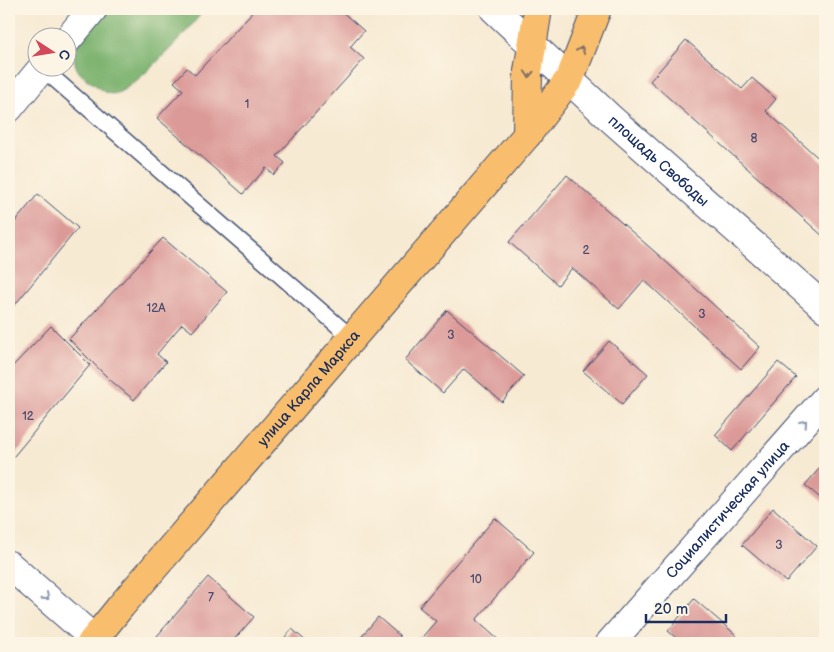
<svg xmlns="http://www.w3.org/2000/svg" width="834" height="652" viewBox="0 0 834 652" font-family="'Balsamiq Sans',sans-serif">
<style>
.forest{fill:#7eb471;stroke:#4c7268}
.building{fill:#db9a98}
.lines{fill:none;stroke-linecap:round;stroke-linejoin:round}
.service-casing{stroke:#3c4b70;stroke-width:18}
.minor-casing{stroke:#3c4b70;stroke-width:30}
.primary-casing{stroke:#3c4b70;stroke-width:30}
.service{stroke:#fff;stroke-width:15}
.minor{stroke:#fff;stroke-width:28}
.primary{stroke:#f9be6d;stroke-width:28}
.oneway{stroke:#7f6f65}
.oneway2{stroke:#8d97ae}
.labels{text-anchor:middle;dominant-baseline:central;stroke-width:4.5;stroke-linejoin:round;paint-order:stroke}
.number-label{font-size:12px;fill:#4b4a6c}
.street-label{font-size:15px;fill:#1b2f5e;stroke:#fcf5e5}
</style>
<rect width="100%" height="100%" fill="#fcf5e5"/>
<filter id="ink" filterUnits="userSpaceOnUse"><feTurbulence type="fractalNoise" baseFrequency=".02" numOctaves="2"/><feDisplacementMap in="SourceGraphic" scale="10" xChannelSelector="R" yChannelSelector="G"/><feConvolveMatrix kernelMatrix="1 2 1 2 8 2 1 2 1" color-interpolation-filters="sRGB"/></filter>
<filter id="wash" filterUnits="userSpaceOnUse"><feTurbulence type="fractalNoise" baseFrequency=".0096" numOctaves="4" result="noise"/><feDisplacementMap in="SourceGraphic" scale="20" xChannelSelector="R" yChannelSelector="G"/><feGaussianBlur stdDeviation="1.12" result="paint"/><feColorMatrix in="noise" values="0 0 0 0 0 0 0 0 0 0 0 0 0 0 0 0 0 1.4 0 .05"/><feComposite in="paint" operator="in"/></filter>
<g filter="url(#wash)">
<rect width="100%" height="100%" fill="#f7ead3"/>
<!-- forest -->
<path class="forest" d="M102,9H204C193,27 136,87 117,93C107,96 101,90 94,84C89,81 83,77 79,72C64,50 90,26 102,9Z"/>
<g id="blocks">
<!-- building -->
<g class="building">
<polygon points="255,9 339,9 364,31 350,47 364,59 277,156 285,163 274,175 266,168 243,194 157,118 183,90 174,82 187,68 195,75"/>
<polygon points="686,40 742,89 752,78 776,99 766,111 825,164 825,238 650,81"/>
<polygon points="567,175 663,259 760,347 741,369 644,280 619,309 572,268 558,285 509,242"/>
<polygon points="38,194 78,228 9,312 9,229"/>
<polygon points="163,238 227,292 192,332 182,324 157,354 166,362 134,400 109,379 69,339"/>
<polygon points="447,310 524,376 502,402 464,369 443,393 405,360"/>
<polygon points="51,326 90,365 9,462 9,370"/>
<polygon points="609,341 648,374 622,404 583,371"/>
<polygon points="778,362 796,377 732,451 715,435"/>
<polygon points="825,462 825,502 805,485"/>
<polygon points="773,508 817,546 786,582 742,545"/>
<polygon points="495,518 534,552 476,620 502,643 417,643 436,621 419,607"/>
<polygon points="208,577 254,617 231,643 151,643"/>
<polygon points="694,599 736,635 729,643 682,643 668,631"/>
<polygon points="378,617 400,636 394,643 356,643"/>
<polygon points="292,629 308,643 280,643"/>
</g>
</g>
</g>
<g filter="url(#ink)">
<use href="#blocks" fill-opacity="0" stroke="#3c4b70" stroke-width="1"/>
<g class="lines">
<defs>
<polyline id="service" points="42,68 352,338"/>
<g id="minor">
<path id="s1" d="M494,9L609,117L825,308"/>
<polyline points="68,39 93,9"/>
<polyline points="9,108 42,68"/>
<polyline points="9,565 99,643"/>
<path id="s2" d="M610,643L825,399"/>
</g>
<g id="primary">
<polyline points="527,135 528,71 538,9"/>
<path id="s3" d="M91,643L121,606L527,135L570,78L597,9"/>
</g>
</defs>
<!-- service casing -->
<use href="#service" class="service-casing"/>
<!-- minor casing -->
<use href="#minor" class="minor-casing"/>
<!-- primary casing -->
<use href="#primary" class="primary-casing"/>
<!-- service -->
<use href="#service" class="service"/>
<!-- minor -->
<use href="#minor" class="minor"/>
<!-- primary -->
<use href="#primary" class="primary"/>
</g>
<!-- one-way arrows -->
<defs><path id="oneway-chevron" d="M-2-3.5L2.5 0L-2 3.5" fill="none" stroke-width="1.6" stroke-linecap="round" stroke-linejoin="round" transform="scale(1.25)"/></defs>
<g class="oneway">
<use href="#oneway-chevron" transform="translate(581 50) rotate(-68)"/>
<use href="#oneway-chevron" transform="translate(529 74) rotate(93)"/>
</g>
<g class="oneway2">
<use href="#oneway-chevron" transform="translate(804 423) rotate(-49)"/>
<use href="#oneway-chevron" transform="translate(46 597) rotate(41)"/>
</g>
</g>
<g class="labels">
<!-- number labels -->
<g class="number-label">
<text x="247" y="104">1</text>
<text x="754" y="138">8</text>
<text x="586" y="250">2</text>
<text x="156" y="308">12А</text>
<text x="702" y="314">3</text>
<text x="451" y="335">3</text>
<text x="28" y="416">12</text>
<text x="779" y="545">3</text>
<text x="476" y="579">10</text>
<text x="211" y="597">7</text>
</g>
<!-- street labels -->
<g class="street-label">
<text stroke="none"><textPath href="#s1" startOffset="224">площадь Свободы</textPath></text>
<text stroke="none"><textPath href="#s3" startOffset="335">улица Карла Маркса</textPath></text>
<text stroke="none"><textPath href="#s2" startOffset="178">Социалистическая улица</textPath></text>
</g>
</g>
<!-- margin -->
<rect width="834" height="652" fill="none" stroke="#fcf5e5" stroke-width="30"/>
<!-- north arrow -->
<g transform="translate(52 52) rotate(102)"><circle r="24" fill="#fcf5e5" stroke="#a2a6af"/>
<path d="M0-4L9 19L0 12L-9 19Z" fill="#d1495b"/>
<text y="-8" font-size="14" font-weight="bold" text-anchor="middle" fill="#1b2f5e">С</text>
</g>
<!-- scale -->
<path d="M646 614v8h80v-8" fill="none" stroke="#1b2f5e" stroke-width="2.5"/>
<text x="654" y="614" font-size="15" fill="#1b2f5e" stroke="#fcf5e5" stroke-width="4" paint-order="stroke">20 m</text>
</svg>
